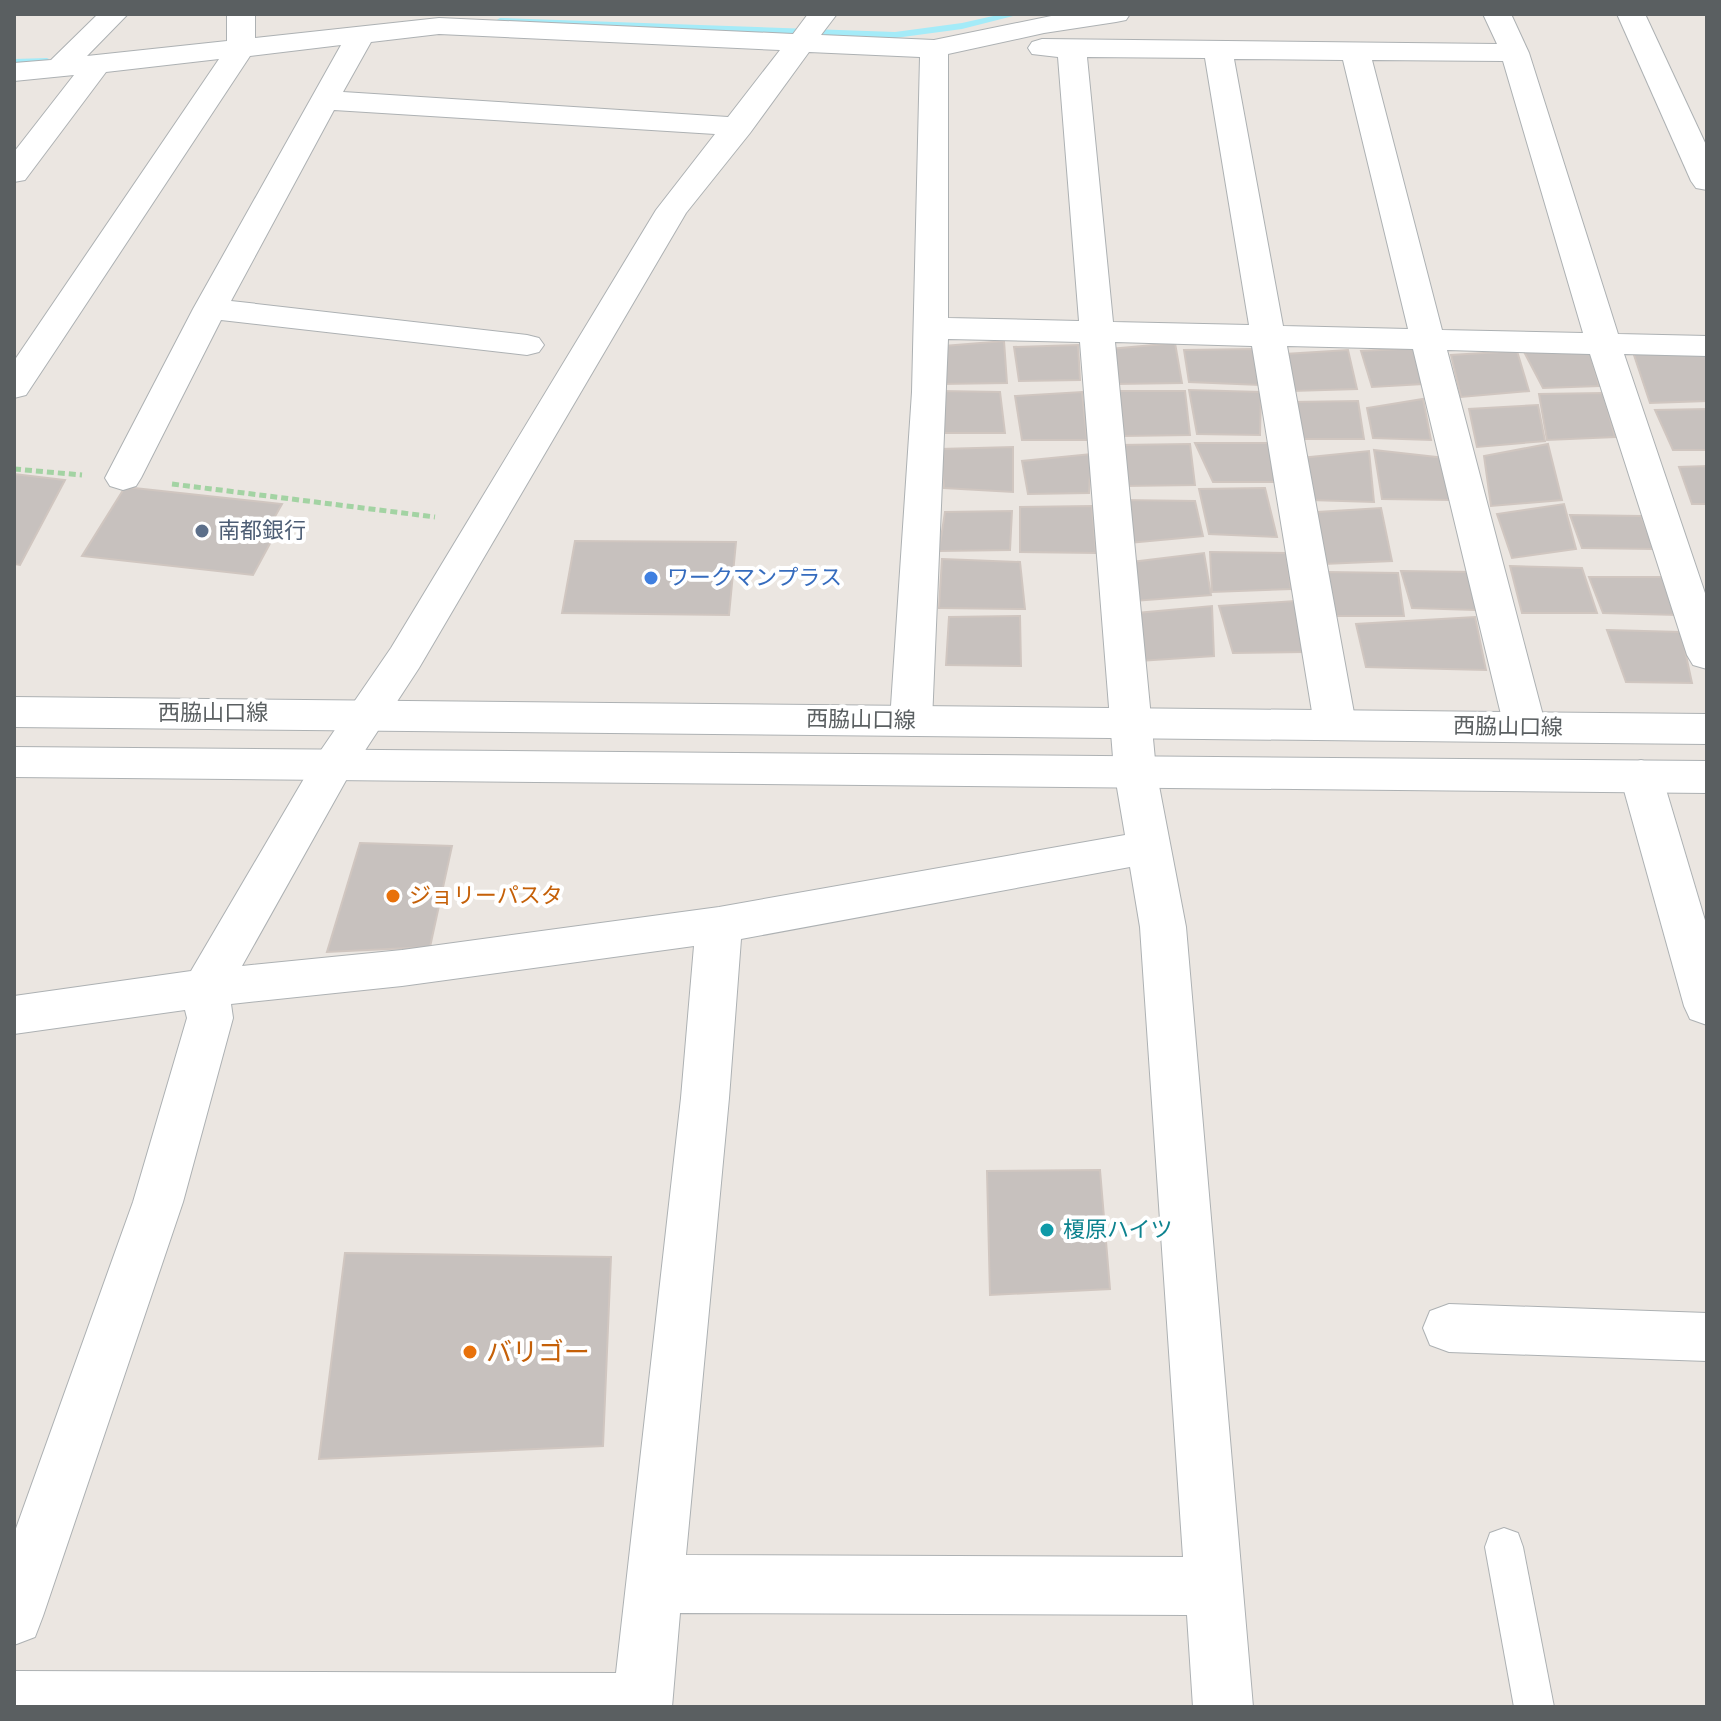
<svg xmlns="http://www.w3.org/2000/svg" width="1721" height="1721" viewBox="0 0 1721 1721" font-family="Karla,'Noto Sans JP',sans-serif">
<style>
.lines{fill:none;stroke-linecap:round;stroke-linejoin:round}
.stream{fill:#a4ebf8;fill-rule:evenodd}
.building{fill:#c7c1be;stroke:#d0c6c0;stroke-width:2}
.service-casing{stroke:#adb1b3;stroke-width:2}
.minor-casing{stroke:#adb1b3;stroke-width:2}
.tertiary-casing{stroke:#adb1b3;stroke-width:2}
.path{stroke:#a3d3a3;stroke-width:5;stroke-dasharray:7 4;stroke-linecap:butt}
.service{fill:#fff;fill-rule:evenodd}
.minor{fill:#fff;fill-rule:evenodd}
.tertiary{fill:#fff;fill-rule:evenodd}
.service-dot{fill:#5c6f8a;stroke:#fff;stroke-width:3}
.shop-dot{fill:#3f7fe0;stroke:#fff;stroke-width:3}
.food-dot{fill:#e8710a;stroke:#fff;stroke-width:3}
.culture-dot{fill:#0f9aa8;stroke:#fff;stroke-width:3}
.labels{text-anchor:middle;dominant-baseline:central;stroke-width:8;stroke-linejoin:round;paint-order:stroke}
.service-label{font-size:22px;fill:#4e5e75;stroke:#fff;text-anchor:start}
.shop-label{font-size:22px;fill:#366cbe;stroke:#fff;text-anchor:start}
.street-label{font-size:22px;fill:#5a5f61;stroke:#fff}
.food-label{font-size:22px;fill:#c56008;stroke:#fff;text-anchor:start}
.culture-label{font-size:22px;fill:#0d838f;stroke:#fff;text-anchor:start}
.near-food-label{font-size:26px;fill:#c56008;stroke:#fff;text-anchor:start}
</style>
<rect width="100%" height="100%" fill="#ebe6e1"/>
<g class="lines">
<!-- stream -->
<g class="stream">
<polygon points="1002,14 1021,14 962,29 895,38 500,24 495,21 500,18 895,32 962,23"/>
<polygon points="14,59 47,58 52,61 47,64 14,65"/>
</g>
</g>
<!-- building -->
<g class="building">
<polygon points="1004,341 1007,383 941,384 944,346"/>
<polygon points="1175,343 1182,383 1115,384 1110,349"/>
<polygon points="1078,345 1080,380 1019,381 1014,347"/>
<polygon points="1521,346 1589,348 1599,386 1543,388"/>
<polygon points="1419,348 1423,384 1372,387 1361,351"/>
<polygon points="1253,349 1260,385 1189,382 1184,350"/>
<polygon points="1348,350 1357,389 1292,391 1285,354"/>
<polygon points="1517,351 1529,391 1461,397 1451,355"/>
<polygon points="1633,352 1707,354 1707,401 1650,403"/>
<polygon points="1189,390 1261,392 1260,435 1197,434"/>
<polygon points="941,391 1000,392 1005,433 943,433"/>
<polygon points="1119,391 1185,391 1190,435 1123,436"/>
<polygon points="1082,392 1087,440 1022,440 1015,396"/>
<polygon points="1603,393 1615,437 1547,440 1539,394"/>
<polygon points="1423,399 1431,440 1373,438 1367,408"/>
<polygon points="1358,401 1364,439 1297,439 1293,402"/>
<polygon points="1538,405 1545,441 1477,447 1469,409"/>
<polygon points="1707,409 1707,450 1673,450 1655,410"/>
<polygon points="1195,443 1269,443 1279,482 1213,482"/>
<polygon points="1190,444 1195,485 1124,486 1119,445"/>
<polygon points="1548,444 1562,500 1491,506 1484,456"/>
<polygon points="1013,447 1013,492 944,488 940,449"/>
<polygon points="1374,450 1445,458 1453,500 1382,499"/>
<polygon points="1369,451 1374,502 1310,500 1301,458"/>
<polygon points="1091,454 1089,493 1028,494 1022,461"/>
<polygon points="1707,466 1707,504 1692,504 1679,467"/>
<polygon points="14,474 65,480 20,565 14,564"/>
<polygon points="125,487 282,504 264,536 273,538 253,575 82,556"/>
<polygon points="1265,488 1277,537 1209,534 1199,489"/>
<polygon points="1120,500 1195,501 1203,536 1129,543"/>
<polygon points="1564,504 1576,549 1512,558 1497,514"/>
<polygon points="1092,506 1096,553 1020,552 1020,507"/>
<polygon points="1381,508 1392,561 1324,564 1318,512"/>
<polygon points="1012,511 1010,550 939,551 945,512"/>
<polygon points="1570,515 1641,516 1654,549 1582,548"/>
<polygon points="575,541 736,542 729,615 562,613"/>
<polygon points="1210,552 1286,553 1291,589 1212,592"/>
<polygon points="1204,553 1211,595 1134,601 1132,562"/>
<polygon points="942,559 1020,562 1025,609 939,608"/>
<polygon points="1510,566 1582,568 1597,613 1522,613"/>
<polygon points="1401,571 1475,572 1475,610 1412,608"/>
<polygon points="1326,572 1398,573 1404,616 1334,616"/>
<polygon points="1589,577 1665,577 1677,615 1603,613"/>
<polygon points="1295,601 1303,652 1233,653 1219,606"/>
<polygon points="1212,606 1214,656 1139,661 1137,613"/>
<polygon points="1020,616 1021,666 946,665 949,617"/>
<polygon points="1475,617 1486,670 1366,667 1356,624"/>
<polygon points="1607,630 1681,632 1692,683 1626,682"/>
<polygon points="360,843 452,846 430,947 327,952"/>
<polygon points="1100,1170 1110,1289 990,1295 987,1171"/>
<polygon points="345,1253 611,1257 603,1446 319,1459"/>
</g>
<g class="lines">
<defs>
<polygon id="service" points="1504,1528 1518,1533 1523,1547 1554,1707 1514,1707 1485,1547 1490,1533"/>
<g id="minor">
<path d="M98,14H128L87,56L227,41V14H255V38L439,18L793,34L808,14H837L821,35L934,40L1061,14H1130L1126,20L1116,22L1044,33L948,54V318L1079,321L1058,57L1032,54L1028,48L1032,42L1042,39L1497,44L1483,14H1511L1529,53L1618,334L1707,336V356L1624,354L1707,599V669L1693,665L1687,655L1590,354L1447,350L1546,727L1540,738L1525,742L1510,738L1504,727L1413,349L1287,346L1356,724L1350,735L1335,739L1320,735L1314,724L1252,346L1115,342L1156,770L1186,927L1253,1707H1193L1187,1615L680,1613L672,1707H14V1671L616,1673L681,1098L694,946L402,986L231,1004L233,1018L183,1202L43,1616L35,1637L14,1645V1534L133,1202L187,1018L185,1010L14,1034V996L191,971L319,753L391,648L656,210L715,134L334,110L231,301L527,335L539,338L544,345L539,352L527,355L221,320L141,478L136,486L123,490L110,486L105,478L193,309L341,45L250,56L26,395L14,398V361L219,59L106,72L25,180L14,182V152L74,75L14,81V63L51,60ZM439,34L780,50L728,117L343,92L371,42ZM809,52L920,57L912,392L890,721L896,732L911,736L926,732L932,721L948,339L1080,342L1114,770L1125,835L719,907L402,950L242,966L349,775L419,668L686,213L750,133ZM1087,57L1205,58L1249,325L1113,322ZM1234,59L1343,60L1408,329L1283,326ZM1372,60L1503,61L1583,333L1442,330ZM1130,867L1140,927L1183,1557L686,1555L729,1098L741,939Z"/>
<polygon points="1617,14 1645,14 1707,147 1707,190 1696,188 1691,181"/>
<polygon points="1641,760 1656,765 1662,776 1707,927 1707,1025 1690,1019 1684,1006 1620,776 1626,765"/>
<polygon points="1449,1304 1707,1313 1707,1361 1449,1352 1430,1345 1423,1328 1430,1311"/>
</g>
<g id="tertiary">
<polygon points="14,697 1707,714 1707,744 14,727"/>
<polygon points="14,747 1707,761 1707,793 14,777"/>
</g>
</defs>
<!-- service casing -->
<use href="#service" class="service-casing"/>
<!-- minor casing -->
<use href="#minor" class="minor-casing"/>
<!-- tertiary casing -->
<use href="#tertiary" class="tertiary-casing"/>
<!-- path -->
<g class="path">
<polyline points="14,469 82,475"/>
<polyline points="172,484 435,517"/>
</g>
<!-- service -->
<use href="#service" class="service"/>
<!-- minor -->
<use href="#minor" class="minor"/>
<!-- tertiary -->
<use href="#tertiary" class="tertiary"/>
</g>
<!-- markers -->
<circle class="service-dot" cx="202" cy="531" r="8"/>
<circle class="shop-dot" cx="651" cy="578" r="8"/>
<g class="food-dot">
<circle cx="393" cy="896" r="8"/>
<circle cx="470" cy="1352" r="8"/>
</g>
<circle class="culture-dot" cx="1047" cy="1230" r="8"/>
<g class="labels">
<!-- service labels -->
<g class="service-label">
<text x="218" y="531">南都銀行</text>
</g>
<!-- shop labels -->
<g class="shop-label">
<text x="667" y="578">ワークマンプラス</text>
</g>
<!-- street labels -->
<g class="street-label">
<text x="213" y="713">西脇山口線</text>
<text transform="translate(861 720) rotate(1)">西脇山口線</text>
<text transform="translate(1508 727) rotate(1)">西脇山口線</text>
</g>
<!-- food labels -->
<g class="food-label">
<text x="409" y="896">ジョリーパスタ</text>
</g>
<!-- culture labels -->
<g class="culture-label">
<text x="1063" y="1230">榎原ハイツ</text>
</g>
<!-- near-food labels -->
<g class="near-food-label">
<text x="486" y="1352">バリゴー</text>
</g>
</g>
<!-- border -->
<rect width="1721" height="1721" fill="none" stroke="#5a5f61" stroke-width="32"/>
</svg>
